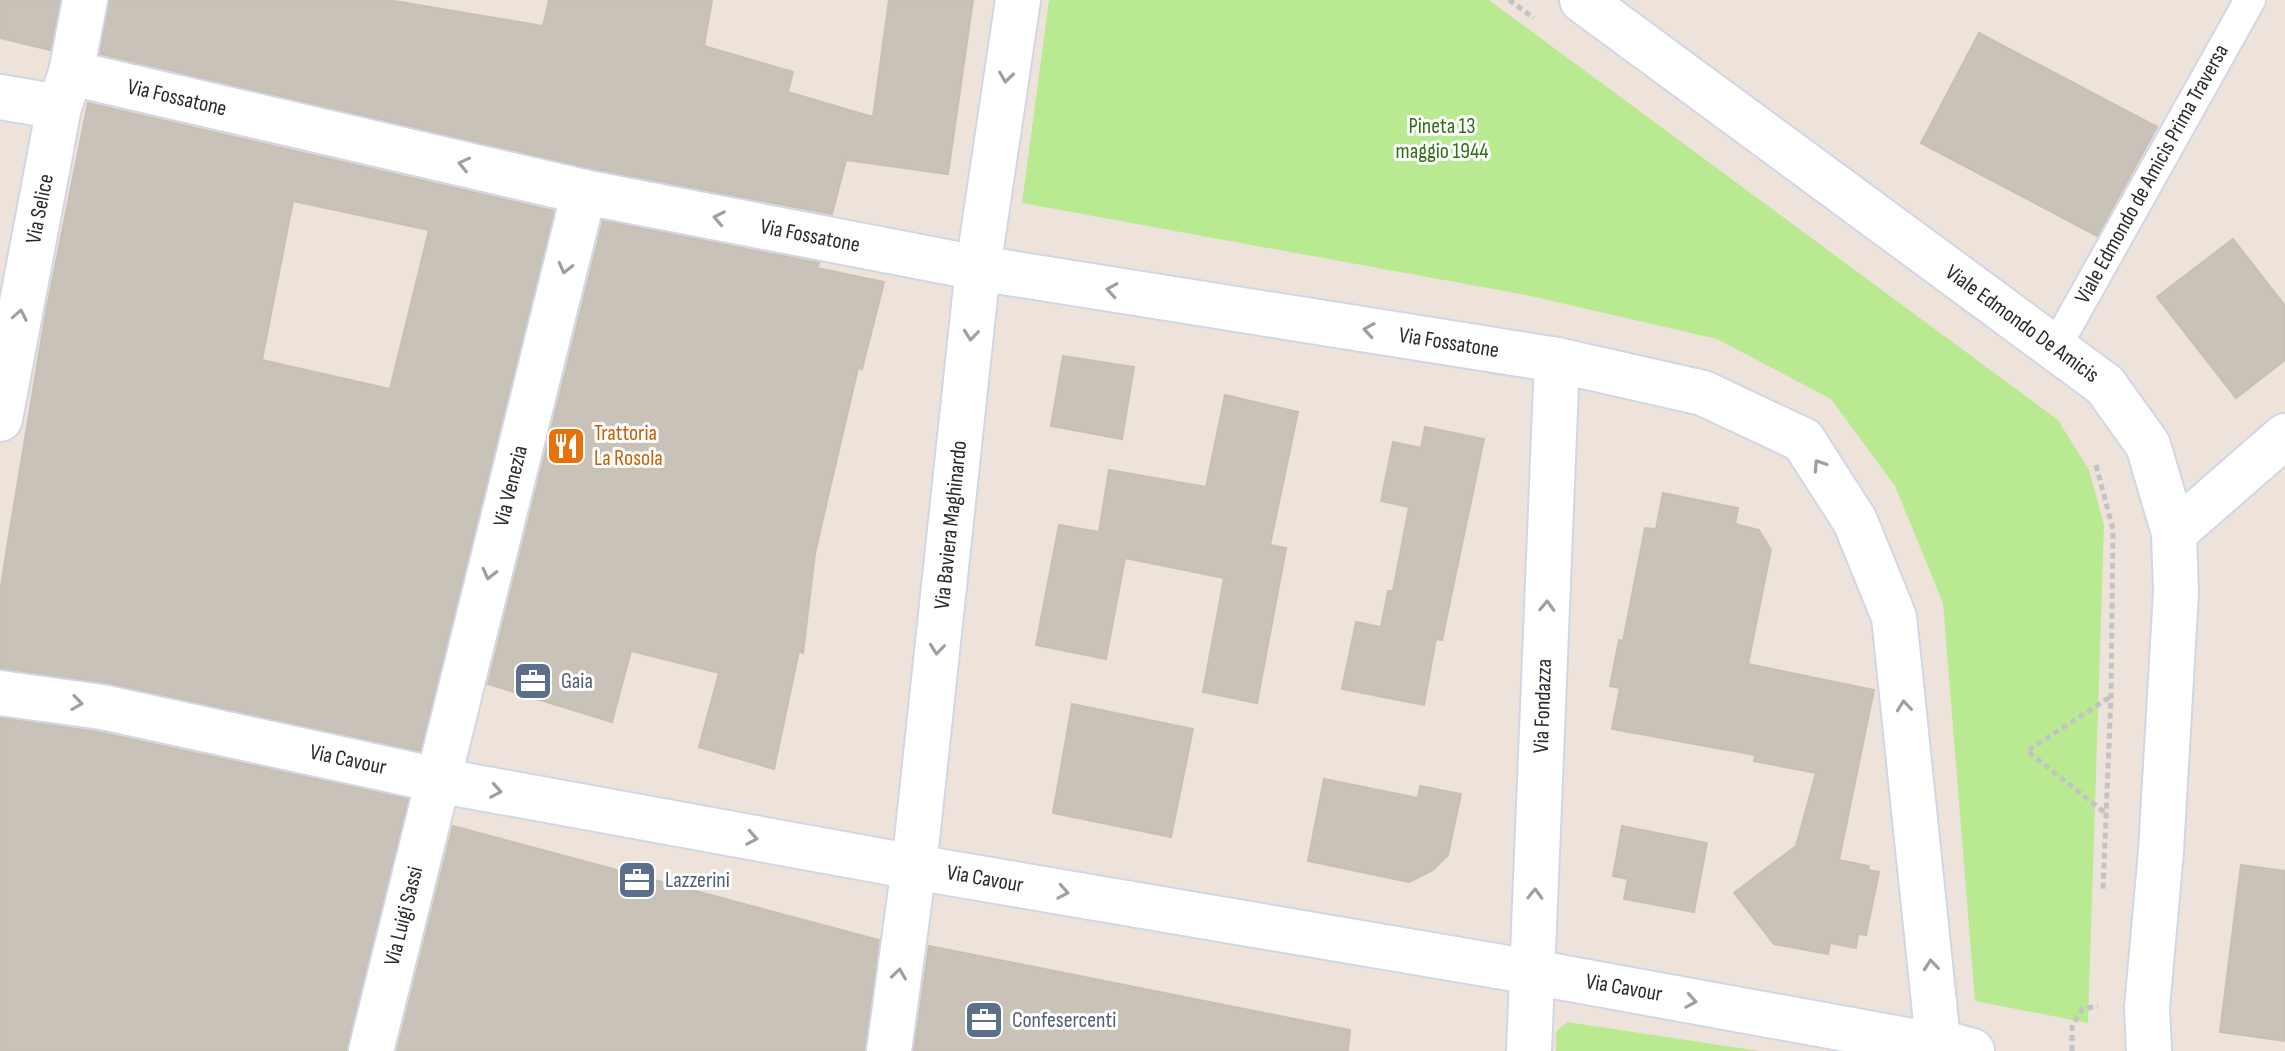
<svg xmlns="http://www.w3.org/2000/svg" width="2285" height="1051" viewBox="0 0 2285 1051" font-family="'Sofia Sans Condensed',sans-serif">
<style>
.green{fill:#b9ea91}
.building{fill:#c8c2b9;stroke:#c9bfb4;stroke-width:2;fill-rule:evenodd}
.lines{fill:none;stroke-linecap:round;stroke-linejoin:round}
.lane-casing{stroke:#d0d6e5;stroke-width:34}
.street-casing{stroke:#d0d6e5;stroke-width:48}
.secondary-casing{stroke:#d0d6e5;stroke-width:48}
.path{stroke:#c3c3c3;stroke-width:5;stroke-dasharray:6 4;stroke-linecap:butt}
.lane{stroke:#fff;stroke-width:30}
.street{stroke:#fff;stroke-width:44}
.secondary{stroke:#fff;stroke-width:44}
.oneway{stroke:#9f9f9f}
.labels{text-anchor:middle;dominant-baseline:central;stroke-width:6;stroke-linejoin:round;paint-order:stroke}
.street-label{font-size:22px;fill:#2a2a2a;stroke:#fff}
.park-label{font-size:22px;fill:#306f13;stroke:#fff}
.food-label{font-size:22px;fill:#c56008;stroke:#fff;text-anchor:start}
.service-label{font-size:22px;fill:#4e5e75;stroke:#fff;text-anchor:start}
</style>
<rect width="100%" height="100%" fill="#eee3db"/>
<!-- green -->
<g class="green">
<polygon points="1049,0 1489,0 2058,420 2089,470 2104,525 2088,1023 1975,1001 1943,603 1895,486 1831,399 1717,339 1526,295 1022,203"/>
<polygon points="1567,1022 1759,1051 1556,1051 1556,1032"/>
</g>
<!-- building -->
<g class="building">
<polygon points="0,0 60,0 50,50 0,38"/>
<polygon points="109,0 389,0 543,26 549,0 712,0 704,46 793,72 788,92 873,117 889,0 973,0 948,174 846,160 832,214 589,168 100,54"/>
<polygon points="1979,33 2157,127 2097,236 1921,143"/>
<path d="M88,103L554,211L420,751L107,683L0,669V593L9,535L46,312ZM293,201L429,230L390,389L262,360Z"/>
<polygon points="603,221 819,263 817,268 884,282 862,369 858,368 824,514 815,554 803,653 799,651 774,769 699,747 719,673 631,651 612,722 488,684"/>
<polygon points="2233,239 2285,306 2285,360 2236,398 2157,297"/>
<polygon points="1063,356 1134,367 1122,439 1051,426"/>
<polygon points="1225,395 1298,412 1270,545 1286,548 1257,703 1203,692 1224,578 1125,558 1106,659 1036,645 1059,525 1099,532 1109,470 1206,487"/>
<polygon points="1425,427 1484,439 1442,640 1436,639 1424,705 1342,689 1356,622 1381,627 1388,591 1393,591 1409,507 1381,501 1393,442 1421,448"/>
<polygon points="1663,493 1738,508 1735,524 1759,530 1771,550 1748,664 1874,690 1839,860 1869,866 1868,870 1879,872 1866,935 1858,934 1856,948 1830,943 1828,954 1774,944 1734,893 1796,846 1816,773 1754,761 1755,755 1612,729 1620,688 1610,686 1619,640 1623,641 1645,528 1656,529"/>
<polygon points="1072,704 1193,729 1171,837 1053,813"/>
<polygon points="0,718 98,732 408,799 347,1051 0,1051"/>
<polygon points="1324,779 1418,798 1420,786 1461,794 1448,855 1433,870 1409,882 1308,861"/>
<polygon points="453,826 879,940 865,1051 397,1051"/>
<polygon points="1622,826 1707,843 1694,912 1624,899 1628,879 1613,876"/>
<polygon points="2241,865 2285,871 2285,1041 2220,1032"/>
<polygon points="929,946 1350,1030 1348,1051 914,1051"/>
</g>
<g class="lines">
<defs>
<polyline id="lane" points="2055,348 2250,0"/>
<g id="street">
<polyline points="71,73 584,192 978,268 1557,360 1703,393 1803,440 1855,521 1894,617 1939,1051"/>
<polyline points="0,97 59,107"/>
<polyline points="0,419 59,107 71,73 85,0"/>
<polyline points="2174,533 2285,436"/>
<polyline points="0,693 102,707 437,780 914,867 1532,972 1912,1041 1939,1042 1972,1051"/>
<polyline points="371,1051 584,192"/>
<polyline points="889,1051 914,867 978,268 1018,0"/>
<polyline points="1529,1051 1557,360"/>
</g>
<polyline id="secondary" points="1582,0 2105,385 2148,445 2174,533 2176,592 2161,851 2147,1008 2149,1051"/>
</defs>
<!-- lane casing -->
<use href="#lane" class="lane-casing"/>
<!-- street casing -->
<use href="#street" class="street-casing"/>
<!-- secondary casing -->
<use href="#secondary" class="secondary-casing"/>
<!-- path -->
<g class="path">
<polyline points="1509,0 1534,18"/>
<polyline points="2096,465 2113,529 2111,696 2103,889"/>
<polyline points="2104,812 2027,751 2110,697"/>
<polyline points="2072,1051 2072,1027 2082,1009 2098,1006"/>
</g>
<!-- lane -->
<use href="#lane" class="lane"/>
<!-- street -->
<use href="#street" class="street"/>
<!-- secondary -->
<use href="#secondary" class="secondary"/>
</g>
<!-- one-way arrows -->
<defs><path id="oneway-chevron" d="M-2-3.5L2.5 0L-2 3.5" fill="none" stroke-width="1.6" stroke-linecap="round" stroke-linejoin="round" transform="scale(2)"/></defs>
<g class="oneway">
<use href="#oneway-chevron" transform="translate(1006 77) rotate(98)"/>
<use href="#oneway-chevron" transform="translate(464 164) rotate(-167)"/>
<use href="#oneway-chevron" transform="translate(719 218) rotate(-169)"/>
<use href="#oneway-chevron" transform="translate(565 268) rotate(104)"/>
<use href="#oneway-chevron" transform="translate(1112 290) rotate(-171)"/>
<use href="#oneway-chevron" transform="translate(20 315) rotate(-79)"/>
<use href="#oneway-chevron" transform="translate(1369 330) rotate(-171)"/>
<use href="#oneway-chevron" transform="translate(971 335) rotate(96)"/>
<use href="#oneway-chevron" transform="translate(1819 465) rotate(-123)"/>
<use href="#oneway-chevron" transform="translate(489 574) rotate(104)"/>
<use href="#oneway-chevron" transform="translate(1547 606) rotate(-88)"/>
<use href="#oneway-chevron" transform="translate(937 649) rotate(96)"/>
<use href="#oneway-chevron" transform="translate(77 703) rotate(8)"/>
<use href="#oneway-chevron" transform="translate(1904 706) rotate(-96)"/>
<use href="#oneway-chevron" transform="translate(496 791) rotate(10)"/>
<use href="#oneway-chevron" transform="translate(752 838) rotate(10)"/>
<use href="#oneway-chevron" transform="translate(1063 892) rotate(10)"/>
<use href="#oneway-chevron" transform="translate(1535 894) rotate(-88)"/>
<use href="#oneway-chevron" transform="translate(1931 965) rotate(-96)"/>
<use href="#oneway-chevron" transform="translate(899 974) rotate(-82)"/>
<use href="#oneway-chevron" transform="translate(1691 1001) rotate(10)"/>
</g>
<!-- icons -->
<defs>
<symbol id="restaurant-square" viewBox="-11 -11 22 22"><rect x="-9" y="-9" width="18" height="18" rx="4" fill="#e8710a" stroke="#fff"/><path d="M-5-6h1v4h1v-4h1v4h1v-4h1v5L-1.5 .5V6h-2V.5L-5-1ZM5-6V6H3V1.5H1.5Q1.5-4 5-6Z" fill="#fff"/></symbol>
<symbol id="office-square" viewBox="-11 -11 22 22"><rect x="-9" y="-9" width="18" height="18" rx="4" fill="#5c6f8a" stroke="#fff"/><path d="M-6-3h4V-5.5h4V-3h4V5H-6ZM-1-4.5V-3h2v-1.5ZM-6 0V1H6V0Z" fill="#fff"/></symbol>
</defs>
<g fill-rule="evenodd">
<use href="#restaurant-square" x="544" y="424" width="44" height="44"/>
<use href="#office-square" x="511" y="659" width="44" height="44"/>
<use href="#office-square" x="615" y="858" width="44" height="44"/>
<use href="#office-square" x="962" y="998" width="44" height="44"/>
</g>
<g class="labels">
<!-- street labels -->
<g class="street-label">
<text transform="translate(177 98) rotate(13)">Via Fossatone</text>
<text transform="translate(2152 174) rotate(-61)">Viale Edmondo de Amicis Prima Traversa</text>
<text transform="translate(40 209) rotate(-79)">Via Selice</text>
<text transform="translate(810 236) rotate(11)">Via Fossatone</text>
<text transform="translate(2022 324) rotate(36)">Viale Edmondo De Amicis</text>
<text transform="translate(1449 343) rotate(9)">Via Fossatone</text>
<text transform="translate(511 486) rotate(-76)">Via Venezia</text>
<text transform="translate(951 525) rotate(-84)">Via Baviera Maghinardo</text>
<text transform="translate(1543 706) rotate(-88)">Via Fondazza</text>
<text transform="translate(348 760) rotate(12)">Via Cavour</text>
<text transform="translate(985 879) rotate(10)">Via Cavour</text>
<text transform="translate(404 916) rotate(-76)">Via Luigi Sassi</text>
<text transform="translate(1624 988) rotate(10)">Via Cavour</text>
</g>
<!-- park labels -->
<g class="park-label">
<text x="1442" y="126">Pineta 13<tspan x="1442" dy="25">maggio 1944</tspan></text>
</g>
<!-- food labels -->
<g class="food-label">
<text x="594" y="433">Trattoria<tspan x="594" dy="25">La Rosola</tspan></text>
</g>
<!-- service labels -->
<g class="service-label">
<text x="561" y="681">Gaia</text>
<text x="665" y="880">Lazzerini</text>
<text x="1012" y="1020">Confesercenti</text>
</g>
</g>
</svg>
